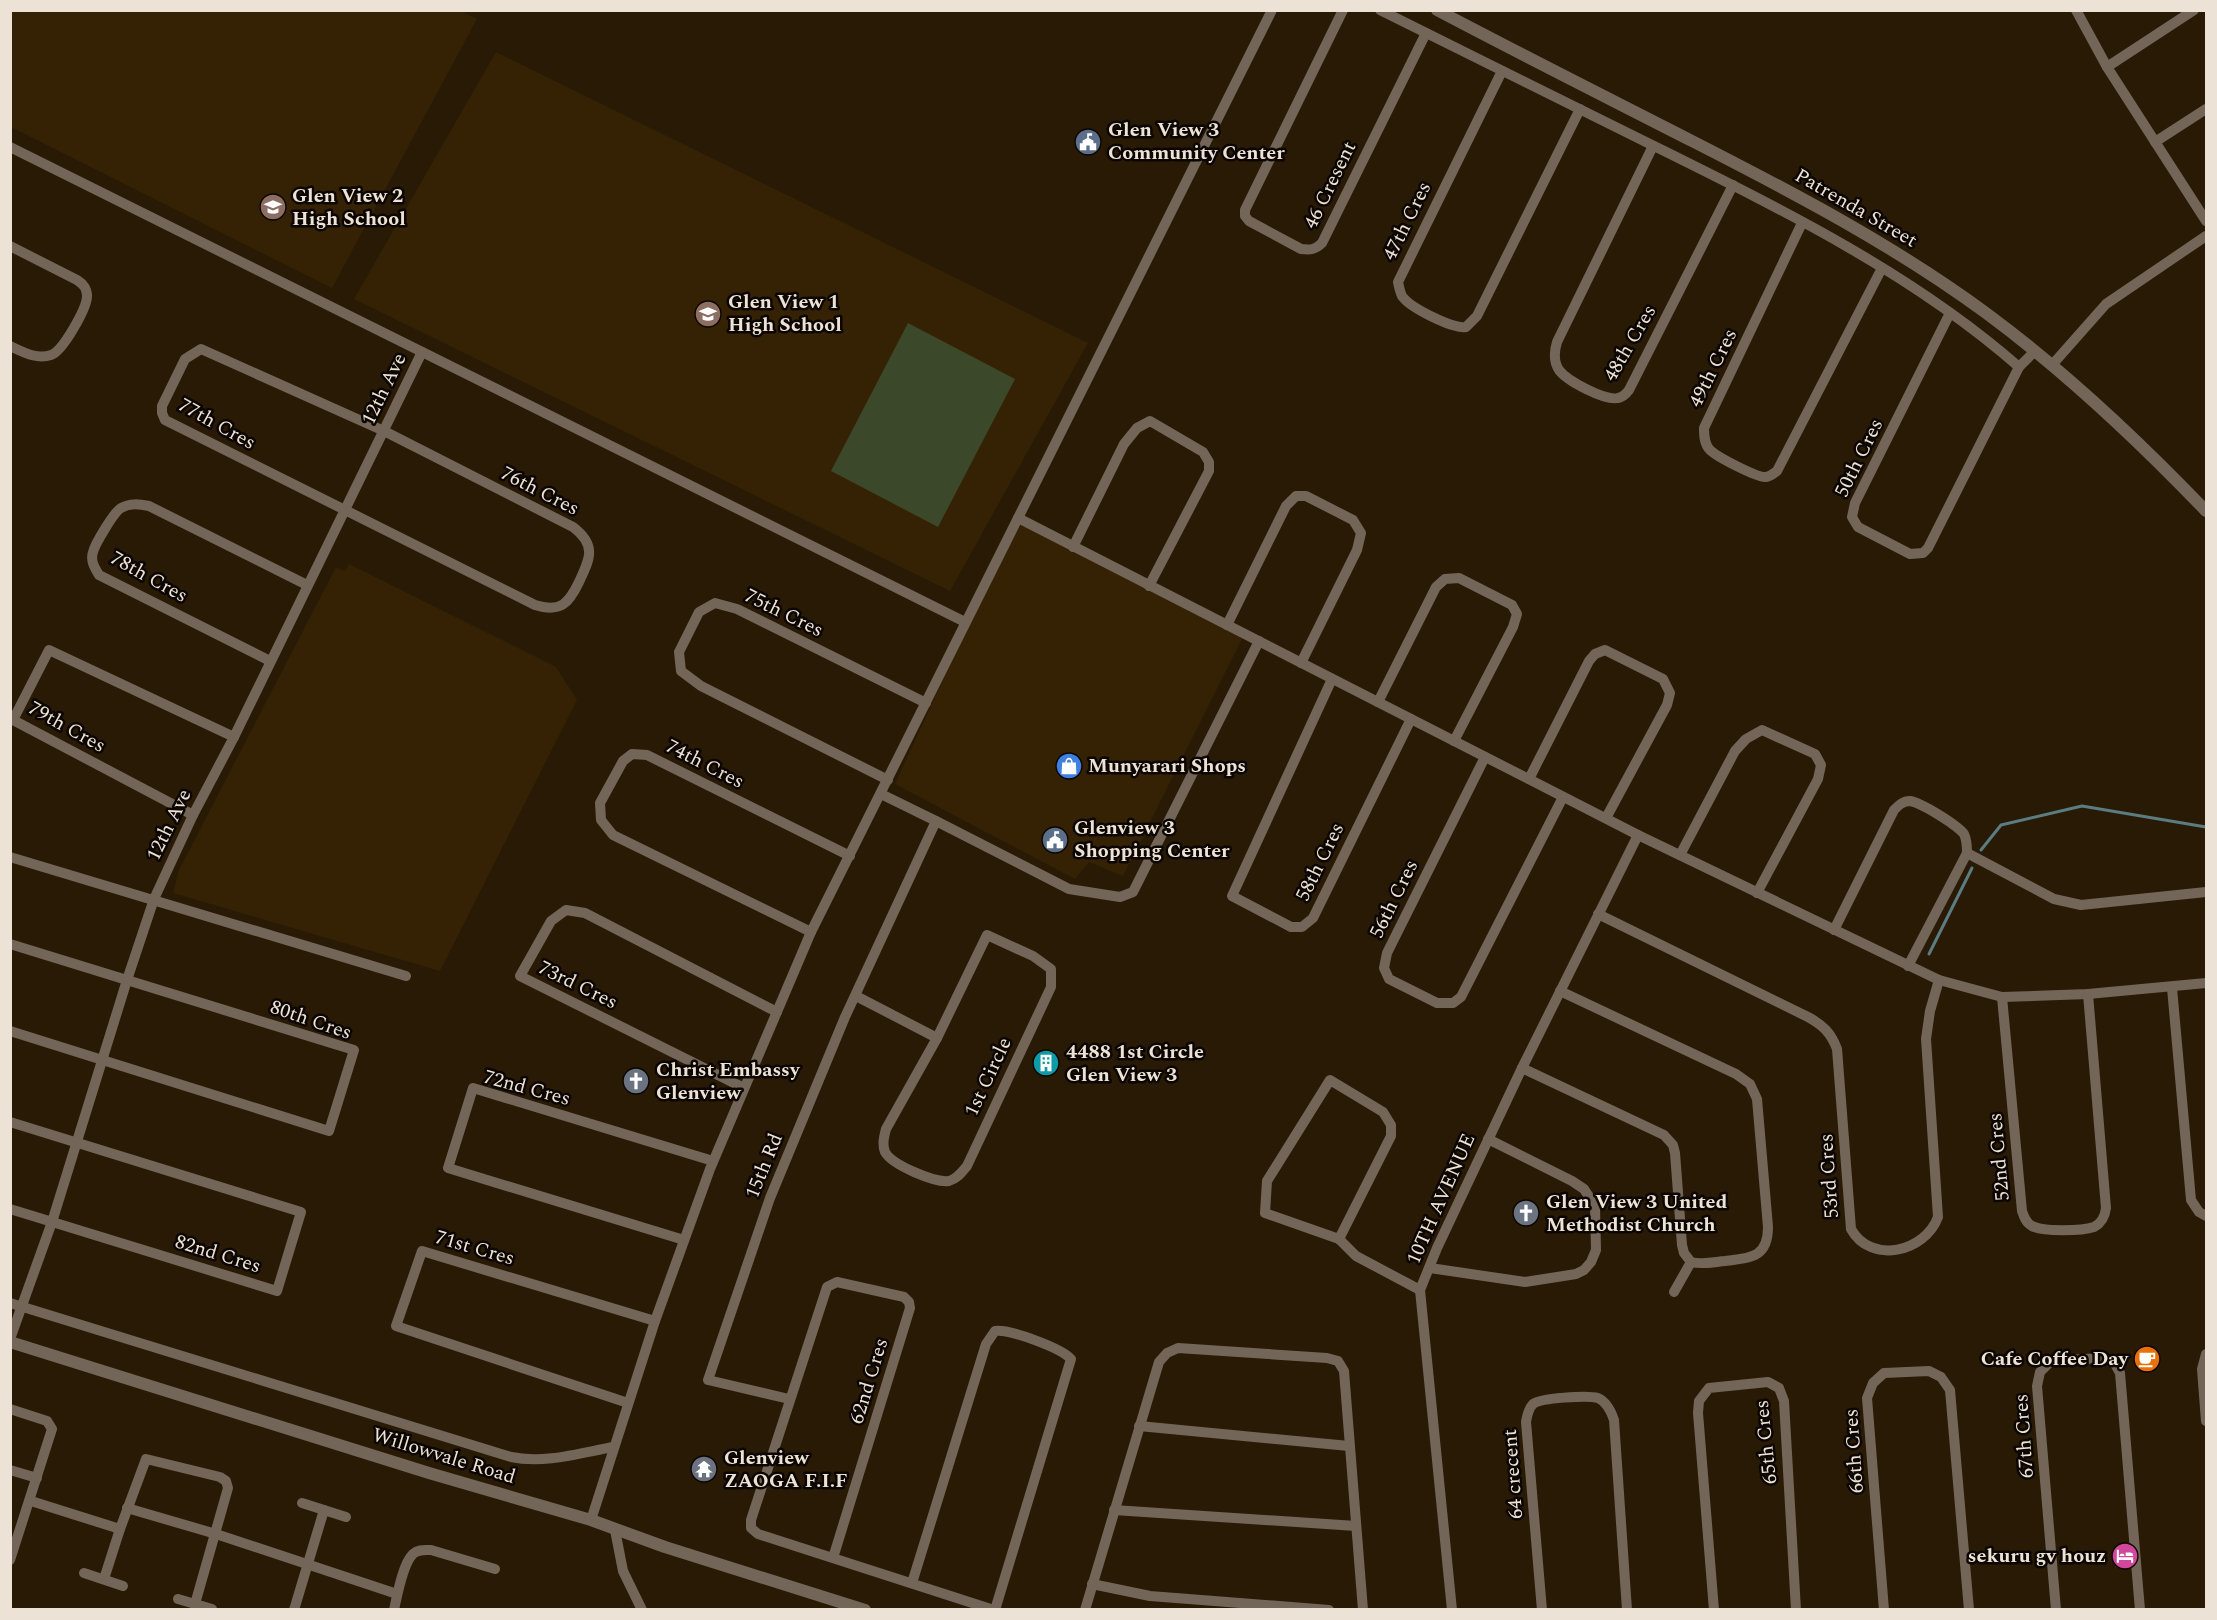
<svg xmlns="http://www.w3.org/2000/svg" width="2217" height="1620" viewBox="0 0 2217 1620" font-family="Spectral,serif">
<style>
.built{fill:#352205}
.green{fill:#3b482a}
.lines{fill:none;stroke-linecap:round;stroke-linejoin:round}
.stream{stroke:#5b7d82;stroke-width:3}
.minor{stroke:#736658;stroke-width:10}
.tertiary{stroke:#736658;stroke-width:12}
.labels{text-anchor:middle;dominant-baseline:central;stroke-width:5;stroke-linejoin:round;paint-order:stroke}
.poi-label{font-size:20px;font-weight:bold;fill:#ece2d5;stroke:#0c0601;text-anchor:start}
.street-label{font-size:20px;fill:#ece2d5;stroke:#0c0601}
</style>
<rect width="100%" height="100%" fill="#281a05"/>
<!-- built -->
<g class="built">
<polygon points="459,10 477,19 332,288 11,127 11,11"/>
<polygon points="496,52 1088,343 950,591 354,299"/>
<polygon points="1021,524 1243,637 1123,876 1089,862 1075,879 895,784 977,606"/>
<polygon points="349,564 556,667 577,700 440,971 173,893 179,870 336,567 345,571"/>
</g>
<!-- green -->
<polygon class="green" points="908,323 1015,379 938,527 831,471"/>
<g class="lines">
<!-- stream -->
<g class="stream">
<polyline points="1981,850 2001,825 2082,806 2206,827"/>
<polyline points="1929,954 1972,868"/>
</g>
<!-- minor -->
<g class="minor">
<path d="M1343,10L1245,210V216L1249,221L1301,249C1310,250 1315,250 1322,243L1426,33"/>
<path d="M1380,10C1472,56 1563,101 1654,146C1781,209 1912,273 2019,367L2035,351"/>
<polyline points="2076,10 2107,67 2206,221"/>
<polyline points="2107,67 2194,10"/>
<path d="M1502,71L1398,282C1399,287 1400,292 1402,296C1410,308 1453,329 1466,327L1477,316L1580,109"/>
<polyline points="2155,142 2206,109"/>
<path d="M1653,146L1557,342C1554,352 1553,361 1559,370C1567,381 1605,401 1618,398C1623,397 1626,394 1629,390L1733,185"/>
<polyline points="10,147 965,622"/>
<path d="M1802,223L1704,428C1704,435 1704,444 1710,450C1717,457 1756,477 1765,477C1770,477 1773,474 1777,471L1882,268"/>
<path d="M10,246L77,280C83,284 87,288 87,296C87,308 63,351 51,355C37,360 23,352 10,346"/>
<polyline points="1950,313 1855,503 1852,517 1858,527 1910,554 1923,553 1928,548 2019,367"/>
<path d="M201,349L384,431L573,527C597,545 590,559 579,582C569,603 561,613 535,605L165,420L162,413V406L185,359Z"/>
<polyline points="2052,365 2106,304 2206,236"/>
<polyline points="1018,518 1638,835 1939,980 2002,997 2088,994 2206,983"/>
<polyline points="1073,547 1124,444 1137,428 1150,421 1203,452 1209,462 1209,471 1149,586"/>
<polyline points="1227,625 1286,506 1296,496 1306,496 1353,520 1361,533 1357,550 1301,663"/>
<path d="M270,661L99,575C95,568 90,561 93,552C95,544 114,512 121,508C130,503 139,504 149,506L307,585"/>
<polyline points="1332,679 1232,896 1291,927 1302,927 1313,918 1411,719"/>
<polyline points="1378,702 1436,587 1445,579 1459,578 1512,605 1517,614 1513,627 1454,741"/>
<polyline points="1485,757 1387,953 1384,968 1389,979 1437,1003 1453,1003 1461,997 1563,797"/>
<polyline points="1529,779 1589,661 1595,654 1605,650 1663,679 1670,693 1667,705 1606,818"/>
<polyline points="888,780 701,686 681,671 679,652 699,612 715,603 737,609 926,703"/>
<polyline points="193,815 13,720 49,650 234,737"/>
<polyline points="936,821 1069,889 1120,897 1133,892 1259,641"/>
<polyline points="1967,853 2054,899 2081,905 2206,892"/>
<polyline points="1680,855 1735,751 1746,739 1762,730 1815,754 1821,765 1818,779 1757,893"/>
<polyline points="10,857 406,976"/>
<path d="M1598,914L1808,1017C1823,1025 1831,1033 1837,1049L1851,1229C1871,1265 1925,1252 1938,1217L1926,1039L1930,1011L1939,980"/>
<path d="M1834,930L1894,810C1899,805 1903,801 1910,801C1922,803 1957,825 1964,834C1967,840 1967,846 1967,853L1908,966"/>
<polyline points="811,932 613,835 601,820 600,803 623,761 632,754 647,755 850,856"/>
<path d="M987,935L1033,956L1051,969V987L967,1166C962,1172 957,1179 949,1181C935,1183 892,1165 885,1152C882,1144 884,1137 886,1129L937,1038Z"/>
<polyline points="10,944 354,1050 329,1131 10,1031"/>
<polyline points="2172,988 2191,1200 2199,1212 2206,1216"/>
<polyline points="856,996 937,1038"/>
<path d="M2002,997L2022,1211C2024,1217 2026,1223 2032,1226C2043,1232 2082,1231 2094,1227C2102,1223 2105,1216 2106,1208L2088,994"/>
<path d="M1522,1068L1664,1135L1673,1145L1675,1153L1682,1245L1684,1253L1691,1262C1702,1265 1714,1262 1725,1261C1750,1258 1768,1258 1768,1227L1757,1099L1750,1084L1736,1074L1560,991"/>
<polygon points="1330,1080 1383,1112 1391,1125 1391,1136 1339,1239 1265,1213 1267,1181"/>
<polyline points="744,1088 520,976 551,921 566,910 585,913 777,1012"/>
<polyline points="10,1122 301,1212 277,1291 10,1209"/>
<polyline points="1339,1239 1356,1256 1420,1290"/>
<polyline points="684,1240 448,1168 473,1088 713,1161"/>
<polyline points="1430,1268 1525,1282 1576,1274 1584,1270 1591,1262 1596,1250 1595,1206 1584,1189 1572,1181 1488,1139"/>
<polyline points="1674,1292 1691,1262"/>
<path d="M10,1303L511,1457C544,1464 580,1453 613,1447"/>
<polyline points="10,1339 52,1222 127,980 154,899 193,815 234,737 422,352"/>
<polyline points="2206,1354 2202,1369 2206,1421"/>
<polyline points="789,1399 708,1380 770,1198 845,1017 936,821 881,794"/>
<polyline points="628,1403 396,1326 422,1251 655,1321"/>
<polyline points="10,1409 47,1421 52,1429 10,1560"/>
<polyline points="1139,1426 1349,1446"/>
<polyline points="10,1470 37,1478"/>
<polyline points="31,1501 120,1529"/>
<polyline points="302,1503 346,1517"/>
<polyline points="127,1508 216,1534 397,1594"/>
<polyline points="1114,1510 1356,1526"/>
<polyline points="591,1520 655,1321 710,1169 811,932 1272,10"/>
<polyline points="615,1530 623,1571 642,1610"/>
<polyline points="833,1558 910,1308 909,1302 904,1297 837,1282 827,1287 751,1520 751,1528 758,1534 994,1610"/>
<polyline points="84,1573 123,1586"/>
<polyline points="104,1579 120,1529 146,1459 220,1477 226,1481 228,1488 195,1604"/>
<path d="M912,1583L986,1344L995,1331C1010,1329 1061,1348 1071,1359L995,1610"/>
<polyline points="1092,1584 1150,1596 1329,1610"/>
<polyline points="178,1599 212,1609"/>
<polyline points="294,1610 324,1510"/>
<path d="M394,1610C397,1596 403,1563 413,1554C418,1549 424,1550 431,1550L495,1569"/>
<polyline points="1085,1610 1159,1362 1167,1353 1178,1348 1327,1358 1338,1361 1344,1371 1363,1610"/>
<polyline points="1452,1610 1420,1290 1437,1248 1522,1068 1638,835"/>
<path d="M1542,1610L1526,1422C1527,1416 1528,1409 1533,1404C1540,1398 1588,1395 1598,1398C1607,1402 1611,1411 1614,1420L1627,1610"/>
<polyline points="1714,1610 1698,1413 1699,1401 1709,1388 1768,1382 1779,1388 1784,1401 1796,1610"/>
<polyline points="1884,1610 1867,1398 1873,1383 1884,1373 1929,1371 1941,1377 1950,1390 1969,1610"/>
<polyline points="2056,1610 2037,1386 2040,1372 2051,1361 2102,1358 2114,1362 2120,1373 2140,1610"/>
</g>
<!-- tertiary -->
<g class="tertiary">
<path d="M1437,10C1522,55 1608,98 1694,142C1794,193 1895,246 1986,313C2066,372 2138,440 2206,511"/>
<polyline points="10,1342 429,1473 591,1520 665,1547 865,1610"/>
</g>
</g>
<!-- icons -->
<defs>
<symbol id="civic-disc" viewBox="-11 -11 22 22"><circle r="9.5" fill="#5c6f8a" stroke="#0c0601"/><path d="M-.6-6.5H3V-4.5H.6V-3L4-1V1h2V6H-6V1h2V-1L-.6-3ZM-1.2 2.5V6h2.4V2.5Z" fill="#fff"/></symbol>
<symbol id="school-disc" viewBox="-11 -11 22 22"><circle r="9.5" fill="#8d6e63" stroke="#0c0601"/><path d="M0-5L7-2L0 1L-7-2ZM-4 1L0 2.5L4 1V4Q0 6-4 4Z" fill="#fff"/></symbol>
<symbol id="shop-disc" viewBox="-11 -11 22 22"><circle r="9.5" fill="#3f7fe0" stroke="#0c0601"/><path d="M-5-2.5h2.3a2.7 3.5 0 0 1 5.4 0H5L5.5 6h-11ZM-1.5-2.5h3a1.5 2.3 0 0 0-3 0Z" fill="#fff"/></symbol>
<symbol id="building-disc" viewBox="-11 -11 22 22"><circle r="9.5" fill="#0f9aa8" stroke="#0c0601"/><path d="M-4-6H4V6H1V3H-1V6H-4ZM-2.5-4.3h1.7v1.8h-1.7ZM.8-4.3h1.7v1.8H.8ZM-2.5-1h1.7V.8h-1.7ZM.8-1h1.7V.8H.8Z" fill="#fff"/></symbol>
<symbol id="church-disc" viewBox="-11 -11 22 22"><circle r="9.5" fill="#6b7280" stroke="#0c0601"/><path d="M-1.2-6h2.4v3.5h3.3v2.4h-3.3V6h-2.4V-.1h-3.3v-2.4h3.3Z" fill="#fff"/></symbol>
<symbol id="cafe-disc" viewBox="-11 -11 22 22"><circle r="9.5" fill="#e8710a" stroke="#0c0601"/><path d="M-5.5-4.5H6V0H3Q3 3.5 0 3.5H-2.5Q-5.5 3.5-5.5 0ZM3-3.2v2h1.7v-2ZM-6 4.5H4V6H-6Z" fill="#fff"/></symbol>
<symbol id="temple-disc" viewBox="-11 -11 22 22"><circle r="9.5" fill="#6b7280" stroke="#0c0601"/><path d="M0-6L5-2H3V0L6.5 2.5H4V6H1.5V3h-3V6H-4V2.5H-6.5L-3 0V-2H-5Z" fill="#fff"/></symbol>
<symbol id="hotel-disc" viewBox="-11 -11 22 22"><circle r="9.5" fill="#d1479c" stroke="#0c0601"/><path d="M-6-4.5h1.5V1H6V5H4.5V3h-9V5H-6ZM-4 0a1.8 1.8 0 1 1 3.6 0ZM.5 0V-2.5h3Q6-2.5 6 0Z" fill="#fff"/></symbol>
</defs>
<g fill-rule="evenodd">
<use href="#civic-disc" x="1073" y="127" width="30" height="30"/>
<use href="#school-disc" x="258" y="192" width="30" height="30"/>
<use href="#school-disc" x="693" y="299" width="30" height="30"/>
<use href="#shop-disc" x="1054" y="751" width="30" height="30"/>
<use href="#civic-disc" x="1040" y="825" width="30" height="30"/>
<use href="#building-disc" x="1031" y="1048" width="30" height="30"/>
<use href="#church-disc" x="621" y="1066" width="30" height="30"/>
<use href="#church-disc" x="1511" y="1198" width="30" height="30"/>
<use href="#cafe-disc" x="2132" y="1344" width="30" height="30"/>
<use href="#temple-disc" x="689" y="1454" width="30" height="30"/>
<use href="#hotel-disc" x="2110" y="1541" width="30" height="30"/>
</g>
<g class="labels">
<!-- poi labels -->
<g class="poi-label">
<text x="1108" y="130">Glen View 3<tspan x="1108" dy="23">Community Center</tspan></text>
<text x="292" y="196">Glen View 2<tspan x="292" dy="23">High School</tspan></text>
<text x="728" y="302">Glen View 1<tspan x="728" dy="23">High School</tspan></text>
<text x="1088" y="766">Munyarari Shops</text>
<text x="1074" y="828">Glenview 3<tspan x="1074" dy="23">Shopping Center</tspan></text>
<text x="1066" y="1052">4488 1st Circle<tspan x="1066" dy="23">Glen View 3</tspan></text>
<text x="656" y="1070">Christ Embassy<tspan x="656" dy="23">Glenview</tspan></text>
<text x="1546" y="1202">Glen View 3 United<tspan x="1546" dy="23">Methodist Church</tspan></text>
<text x="2128" y="1359" text-anchor="end">Cafe Coffee Day</text>
<text x="724" y="1458">Glenview<tspan x="724" dy="23">ZAOGA F.I.F</tspan></text>
<text x="2106" y="1556" text-anchor="end">sekuru gv houz</text>
</g>
<!-- street labels -->
<g class="street-label">
<text transform="translate(1330 185) rotate(-64)">46 Cresent</text>
<text transform="translate(1856 208) rotate(30)">Patrenda Street</text>
<text transform="translate(1407 221) rotate(-64)">47th Cres</text>
<text transform="translate(1630 343) rotate(-60)">48th Cres</text>
<text transform="translate(1713 368) rotate(-64)">49th Cres</text>
<text transform="translate(384 389) rotate(-64)">12th Ave</text>
<text transform="translate(217 424) rotate(29)">77th Cres</text>
<text transform="translate(1859 458) rotate(-64)">50th Cres</text>
<text transform="translate(540 491) rotate(27)">76th Cres</text>
<text transform="translate(149 577) rotate(29)">78th Cres</text>
<text transform="translate(784 613) rotate(26)">75th Cres</text>
<text transform="translate(67 727) rotate(29)">79th Cres</text>
<text transform="translate(705 764) rotate(27)">74th Cres</text>
<text transform="translate(169 825) rotate(-64)">12th Ave</text>
<text transform="translate(1320 862) rotate(-64)">58th Cres</text>
<text transform="translate(1394 899) rotate(-64)">56th Cres</text>
<text transform="translate(578 985) rotate(26)">73rd Cres</text>
<text transform="translate(311 1020) rotate(19)">80th Cres</text>
<text transform="translate(988 1077) rotate(-65)">1st Circle</text>
<text transform="translate(527 1088) rotate(15)">72nd Cres</text>
<text transform="translate(1999 1157) rotate(-95)">52nd Cres</text>
<text transform="translate(764 1166) rotate(-68)">15th Rd</text>
<text transform="translate(1829 1176) rotate(-94)">53rd Cres</text>
<text transform="translate(1441 1199) rotate(-66)">10TH AVENUE</text>
<text transform="translate(475 1248) rotate(16)">71st Cres</text>
<text transform="translate(218 1254) rotate(17)">82nd Cres</text>
<text transform="translate(869 1381) rotate(-73)">62nd Cres</text>
<text transform="translate(2024 1436) rotate(-94)">67th Cres</text>
<text transform="translate(1766 1442) rotate(-96)">65th Cres</text>
<text transform="translate(1854 1451) rotate(-94)">66th Cres</text>
<text transform="translate(444 1456) rotate(17)">Willowvale Road</text>
<text transform="translate(1513 1474) rotate(-94)">64 crecent</text>
</g>
</g>
<!-- border -->
<rect width="2217" height="1620" fill="none" stroke="#ece2d5" stroke-width="24"/>
</svg>
